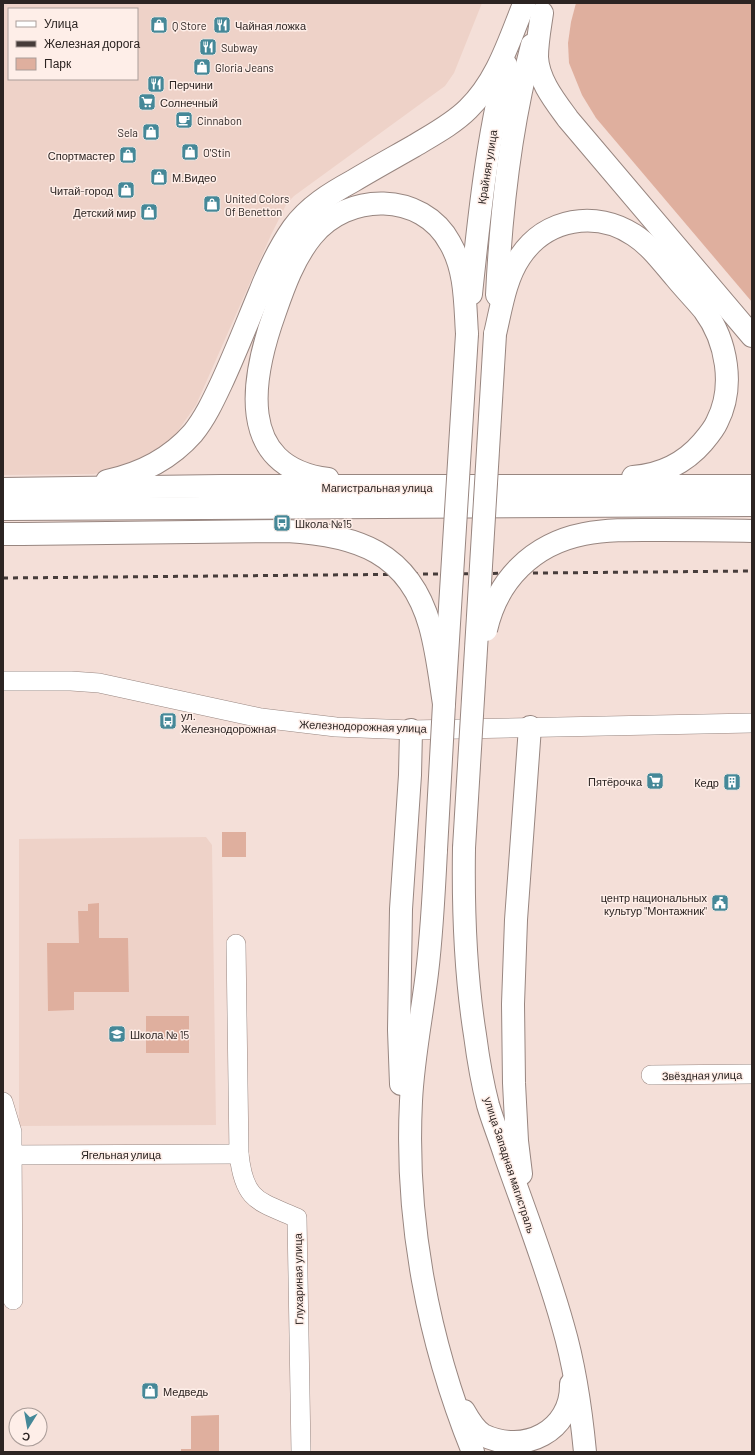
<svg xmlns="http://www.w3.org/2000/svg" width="755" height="1455" viewBox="0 0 755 1455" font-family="Barlow,sans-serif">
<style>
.built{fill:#eed2c8;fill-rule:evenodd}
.green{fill:#dfaf9e}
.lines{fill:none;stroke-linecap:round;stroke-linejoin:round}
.minor-casing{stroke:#988680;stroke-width:20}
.major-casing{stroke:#988680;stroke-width:24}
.minor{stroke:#fff;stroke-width:19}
.major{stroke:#fff;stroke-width:22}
.rail{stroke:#463c3a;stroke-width:3;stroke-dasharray:5 5;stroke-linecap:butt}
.major-bridge-casing{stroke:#988680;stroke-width:24;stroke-linecap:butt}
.major-bridge{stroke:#fff;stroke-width:22}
.labels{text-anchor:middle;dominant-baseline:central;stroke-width:3;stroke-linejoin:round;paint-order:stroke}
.poi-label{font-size:11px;fill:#2c2422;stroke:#feeee8;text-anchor:start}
.street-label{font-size:11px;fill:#2c2422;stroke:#feeee8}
</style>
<rect width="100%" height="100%" fill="#f4dfd8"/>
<!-- built -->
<g class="built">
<path d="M3,3H482L454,73L445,86L294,196L287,203L271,235L196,405L173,438L145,457L119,468L94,474L3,475ZM9,9H137V79H9Z"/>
<polygon points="206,837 212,845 216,1125 19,1126 19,839"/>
</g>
<!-- green -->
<g class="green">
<polygon points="576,3 752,3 752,302 596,118 582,95 569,63 568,43 571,22"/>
<rect x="222" y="832" width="24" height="25"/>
<polygon points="99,903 99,938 128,938 129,992 74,992 74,1010 48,1011 47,943 79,943 78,911 88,911 88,904"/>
<rect x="146" y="1016" width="43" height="37"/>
<polygon points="219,1415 219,1452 181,1452 181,1449 191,1449 191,1416"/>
</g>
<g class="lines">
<defs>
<g id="minor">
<polyline points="3,681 71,681 99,683 261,718 336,727 411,730 752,723"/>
<path d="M236,944L239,1154C244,1201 258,1201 297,1218L301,1452"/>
<polyline points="651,1075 752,1074"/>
<polyline points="3,1102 12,1132 12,1144 13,1300"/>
<polyline points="3,1155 239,1154"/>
</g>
<g id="major">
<path d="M542,13C540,27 537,42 537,57C538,80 555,101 568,119L752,336"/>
<path d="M471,294C479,218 487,140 506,65"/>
<path d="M497,295C501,210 510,127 532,45"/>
<path d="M495,334C501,309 505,279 520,257C546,218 596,210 634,235C651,246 663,263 676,278C685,289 695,299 704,310C727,341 735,387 717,422C714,429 708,436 703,442C685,463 660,475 633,477"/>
<path d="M328,479C234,467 252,376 275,312C284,286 294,258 312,236C347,192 422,191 450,243C466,270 465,304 467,334"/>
<path d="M107,481C140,474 171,458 193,433C205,418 213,401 221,384C235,354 247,323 260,292C269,269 279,248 293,228C308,207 331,193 353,181C373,169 393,158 414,146C432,135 453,124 468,109C497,81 509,41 524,4"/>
<polyline points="3,489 221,486 752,486"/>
<polyline points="3,509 752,505"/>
<polyline points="3,534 22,534"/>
<path d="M464,848C463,911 465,972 475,1035C478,1058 482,1082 488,1105C493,1122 500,1139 505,1155C525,1212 547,1268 563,1326C575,1367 581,1410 585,1452"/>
<path d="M436,850C434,891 432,932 427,973C422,1015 413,1058 411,1101C405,1220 428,1341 473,1452"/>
<polyline points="401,1084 399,1030 401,909 410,775 411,730"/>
<polyline points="521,1174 517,1141 514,1083 513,1004 516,920 530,727"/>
<path d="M464,1411C469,1420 474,1429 483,1435C524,1455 572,1431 571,1384"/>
</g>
</defs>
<!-- minor casing -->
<use href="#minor" class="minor-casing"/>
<!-- major casing -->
<use href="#major" class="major-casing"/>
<!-- minor -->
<use href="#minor" class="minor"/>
<!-- major -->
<use href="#major" class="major"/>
<!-- rail -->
<polyline class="rail" points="3,578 752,571"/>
<defs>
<g id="major-bridge">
<path d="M22,534L287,531C357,535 409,552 430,626C437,651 440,678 444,704"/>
<path d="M486,630C497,580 533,544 584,534C610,529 637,530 663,530C693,530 722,530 752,531"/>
<polyline points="464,848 495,334"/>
<polyline points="436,850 444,704 467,334"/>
</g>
</defs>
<!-- major-bridge casing -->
<use href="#major-bridge" class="major-bridge-casing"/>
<!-- major-bridge -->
<use href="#major-bridge" class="major-bridge"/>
</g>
<!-- icons -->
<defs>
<symbol id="shop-square" viewBox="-11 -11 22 22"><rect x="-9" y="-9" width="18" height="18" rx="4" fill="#458898" stroke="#feeee8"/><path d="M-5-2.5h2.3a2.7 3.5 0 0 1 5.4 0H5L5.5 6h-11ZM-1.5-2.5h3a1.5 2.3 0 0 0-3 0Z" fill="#fff"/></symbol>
<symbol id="restaurant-square" viewBox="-11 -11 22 22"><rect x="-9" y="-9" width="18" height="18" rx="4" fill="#458898" stroke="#feeee8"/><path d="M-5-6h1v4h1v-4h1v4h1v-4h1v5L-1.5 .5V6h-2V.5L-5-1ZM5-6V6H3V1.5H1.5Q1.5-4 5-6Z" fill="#fff"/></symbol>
<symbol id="supermarket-square" viewBox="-11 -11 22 22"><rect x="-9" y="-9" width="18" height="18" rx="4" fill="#458898" stroke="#feeee8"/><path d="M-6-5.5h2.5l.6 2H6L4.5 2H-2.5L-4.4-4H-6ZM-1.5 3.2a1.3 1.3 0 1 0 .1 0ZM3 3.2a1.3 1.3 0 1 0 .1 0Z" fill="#fff"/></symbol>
<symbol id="cafe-square" viewBox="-11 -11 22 22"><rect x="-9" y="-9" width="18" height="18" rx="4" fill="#458898" stroke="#feeee8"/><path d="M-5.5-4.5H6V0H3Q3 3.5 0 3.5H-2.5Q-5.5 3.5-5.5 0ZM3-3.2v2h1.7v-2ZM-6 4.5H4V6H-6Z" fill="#fff"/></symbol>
<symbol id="bus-square" viewBox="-11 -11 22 22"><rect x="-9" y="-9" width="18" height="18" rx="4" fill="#458898" stroke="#feeee8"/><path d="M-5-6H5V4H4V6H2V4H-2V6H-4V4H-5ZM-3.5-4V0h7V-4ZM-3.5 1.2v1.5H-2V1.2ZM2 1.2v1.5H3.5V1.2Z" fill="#fff"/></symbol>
<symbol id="building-square" viewBox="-11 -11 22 22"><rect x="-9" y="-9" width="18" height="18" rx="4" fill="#458898" stroke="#feeee8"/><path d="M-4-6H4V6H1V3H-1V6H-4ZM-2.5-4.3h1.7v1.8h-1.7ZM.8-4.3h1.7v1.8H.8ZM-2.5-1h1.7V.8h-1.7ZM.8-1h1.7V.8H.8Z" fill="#fff"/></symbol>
<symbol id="civic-square" viewBox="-11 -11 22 22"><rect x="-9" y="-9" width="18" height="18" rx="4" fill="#458898" stroke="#feeee8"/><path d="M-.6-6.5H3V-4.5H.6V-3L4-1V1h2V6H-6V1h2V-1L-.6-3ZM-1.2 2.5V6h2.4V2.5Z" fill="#fff"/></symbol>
<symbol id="school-square" viewBox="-11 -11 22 22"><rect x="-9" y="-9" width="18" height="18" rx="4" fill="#458898" stroke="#feeee8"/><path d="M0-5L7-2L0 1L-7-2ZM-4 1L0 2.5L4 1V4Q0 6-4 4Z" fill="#fff"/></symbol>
</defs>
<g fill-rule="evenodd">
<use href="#shop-square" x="149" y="15" width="20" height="20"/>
<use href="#restaurant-square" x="212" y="15" width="20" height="20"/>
<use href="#restaurant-square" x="198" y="37" width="20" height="20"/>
<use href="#shop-square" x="192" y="57" width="20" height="20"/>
<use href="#restaurant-square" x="146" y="74" width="20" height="20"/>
<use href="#supermarket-square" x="137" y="92" width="20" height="20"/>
<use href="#cafe-square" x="174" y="110" width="20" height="20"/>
<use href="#shop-square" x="141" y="122" width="20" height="20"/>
<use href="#shop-square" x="180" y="142" width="20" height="20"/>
<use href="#shop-square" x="118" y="145" width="20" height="20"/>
<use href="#shop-square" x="149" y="167" width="20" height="20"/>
<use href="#shop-square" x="116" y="180" width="20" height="20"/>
<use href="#shop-square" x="202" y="194" width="20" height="20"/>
<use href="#shop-square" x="139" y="202" width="20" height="20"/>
<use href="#bus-square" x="272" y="513" width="20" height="20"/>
<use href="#bus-square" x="158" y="711" width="20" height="20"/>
<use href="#supermarket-square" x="645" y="771" width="20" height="20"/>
<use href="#building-square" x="722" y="772" width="20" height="20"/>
<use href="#civic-square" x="710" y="893" width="20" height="20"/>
<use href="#school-square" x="107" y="1024" width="20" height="20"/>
<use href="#shop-square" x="140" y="1381" width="20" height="20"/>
</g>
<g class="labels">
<!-- poi labels -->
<g class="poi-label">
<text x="172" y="25">Q Store</text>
<text x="235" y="25">Чайная ложка</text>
<text x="221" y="47">Subway</text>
<text x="215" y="67">Gloria Jeans</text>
<text x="169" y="84">Перчини</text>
<text x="160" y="102">Солнечный</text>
<text x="197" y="120">Cinnabon</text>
<text x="138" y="132" text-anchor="end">Sela</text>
<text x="203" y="152">O'Stin</text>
<text x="115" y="155" text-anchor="end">Спортмастер</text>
<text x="172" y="177">М.Видео</text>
<text x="113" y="190" text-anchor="end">Читай-город</text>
<text x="225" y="198">United Colors<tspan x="225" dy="13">Of Benetton</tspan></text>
<text x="136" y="212" text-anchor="end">Детский мир</text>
<text x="295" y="523">Школа №15</text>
<text x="181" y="715">ул.<tspan x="181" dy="13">Железнодорожная</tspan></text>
<text x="642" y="781" text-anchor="end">Пятёрочка</text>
<text x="719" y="782" text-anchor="end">Кедр</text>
<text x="707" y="897" text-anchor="end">центр национальных<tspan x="707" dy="13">культур "Монтажник"</tspan></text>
<text x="130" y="1034">Школа № 15</text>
<text x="163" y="1391">Медведь</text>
</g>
<!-- street labels -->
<g class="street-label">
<text transform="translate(487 167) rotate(-81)">Крайняя улица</text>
<text x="377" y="487">Магистральная улица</text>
<text transform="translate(363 726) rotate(2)">Железнодорожная улица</text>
<text transform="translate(702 1075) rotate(-1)">Звёздная улица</text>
<text x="121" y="1154">Ягельная улица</text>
<text transform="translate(510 1165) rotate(72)">улица Западная магистраль</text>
<text transform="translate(298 1279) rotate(-91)">Глухариная улица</text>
</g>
</g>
<!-- border -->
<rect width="755" height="1455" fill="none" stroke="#2c2422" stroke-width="8"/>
<!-- legend -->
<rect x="8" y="8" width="130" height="72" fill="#feeee8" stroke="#aa9d99"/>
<rect x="16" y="21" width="20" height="6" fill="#ffffff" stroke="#aa9d99"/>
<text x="44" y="28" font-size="12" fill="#2c2422">Улица</text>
<rect x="16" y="41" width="20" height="6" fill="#463c3a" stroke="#aa9d99"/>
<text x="44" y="48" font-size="12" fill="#2c2422">Железная дорога</text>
<rect x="16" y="58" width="20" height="12" fill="#dfaf9e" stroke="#aa9d99"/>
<text x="44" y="68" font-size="12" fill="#2c2422">Парк</text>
<!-- north arrow -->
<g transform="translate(28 1427) rotate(191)"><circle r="19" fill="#feeee8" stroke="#aa9d99"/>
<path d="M0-3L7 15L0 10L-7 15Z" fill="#458898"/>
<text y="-6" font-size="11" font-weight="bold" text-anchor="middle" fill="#2c2422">С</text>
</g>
</svg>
